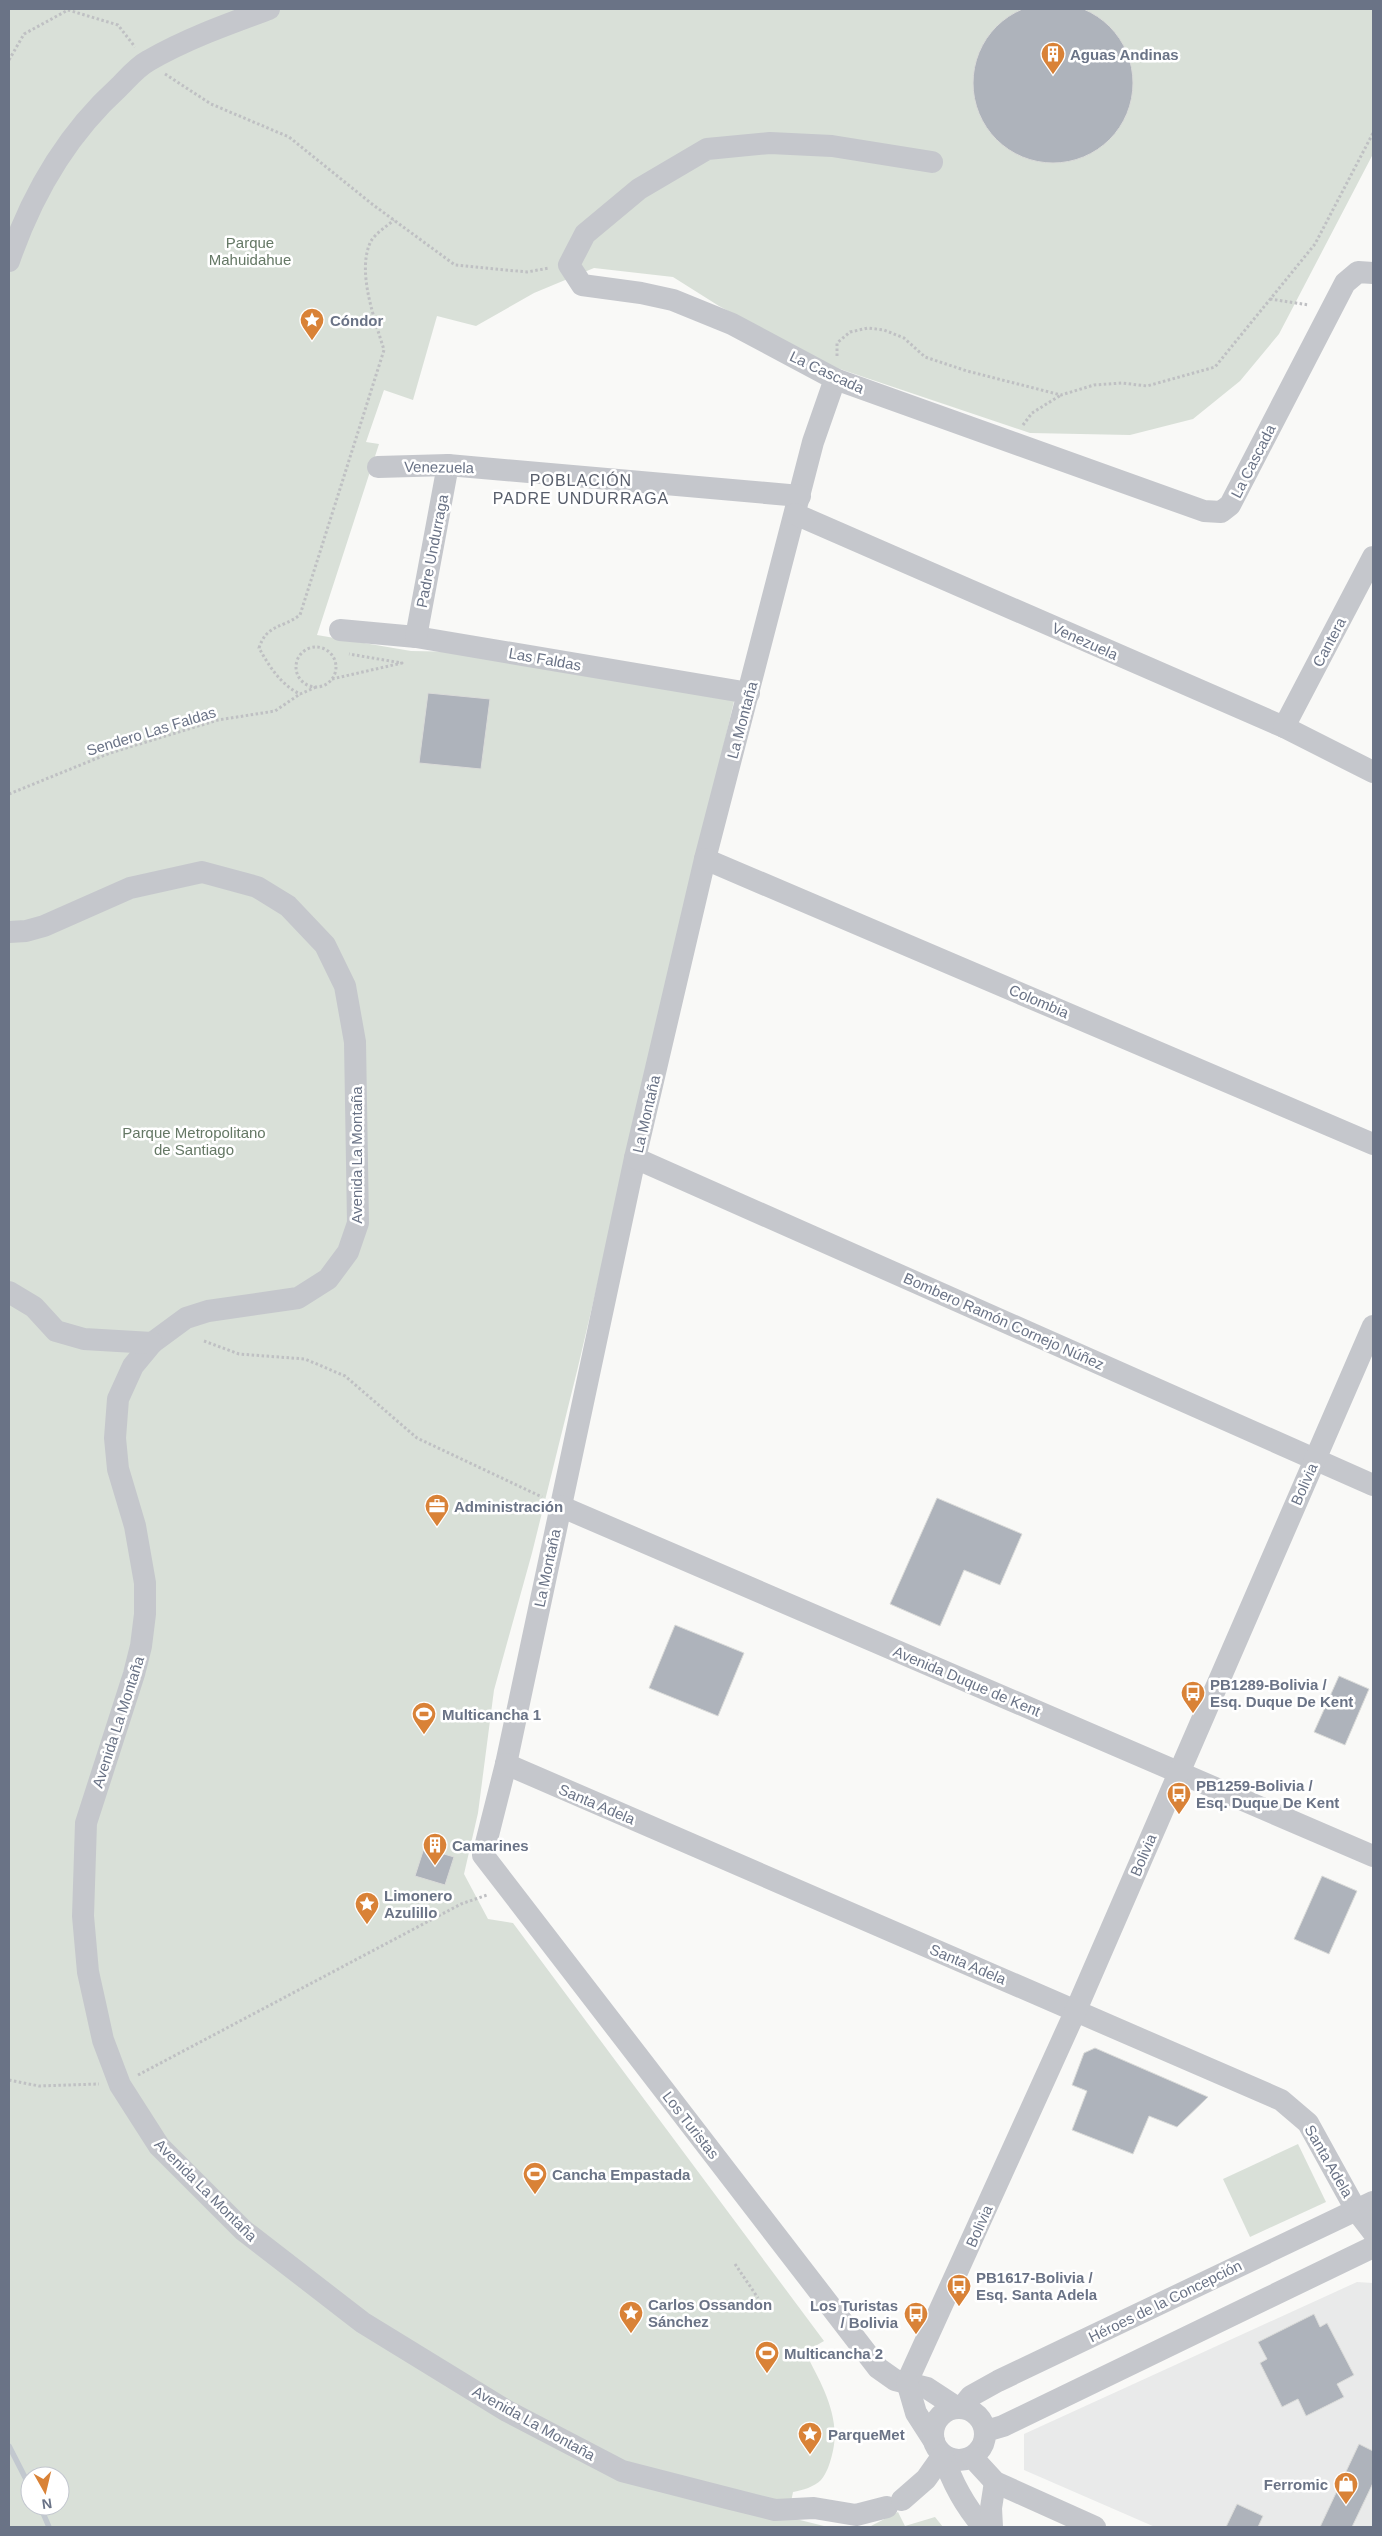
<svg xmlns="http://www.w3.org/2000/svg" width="1382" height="2536" viewBox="0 0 1382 2536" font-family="Arial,sans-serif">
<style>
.built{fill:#e9eaea}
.green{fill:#d9e0d8;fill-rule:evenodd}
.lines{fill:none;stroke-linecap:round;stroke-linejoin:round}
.stream{stroke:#c2c8cf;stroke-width:5.5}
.building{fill:#aeb3bb;stroke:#dadbd9}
.path{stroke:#bfc0c3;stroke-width:3;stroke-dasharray:2.5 2.5;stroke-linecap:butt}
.street{stroke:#c5c7cc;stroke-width:22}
.labels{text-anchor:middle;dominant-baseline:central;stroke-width:5;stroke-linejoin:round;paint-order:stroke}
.poi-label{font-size:15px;font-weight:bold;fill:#6a7386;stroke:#fff;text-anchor:start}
.park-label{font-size:15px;fill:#657865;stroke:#fff}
.street-label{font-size:15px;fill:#6a7386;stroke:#fff}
.neighbourhood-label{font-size:16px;letter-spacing:1px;fill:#585e6b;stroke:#fff}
</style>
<rect width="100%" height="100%" fill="#f9f9f7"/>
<!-- built -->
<polygon class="built" points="1357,2282 1373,2283 1373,2527 1155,2527 1024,2470 1024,2434"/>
<!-- green -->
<g class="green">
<path d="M9,9H1373V154L1279,334L1240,381L1193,419L1130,435L1030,433L828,365L719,306L673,277L594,268L534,293L476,326L437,316L413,400L384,390L366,442L379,444L317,635L411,651L464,652L735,697L578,1367L532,1553L494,1690L478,1813L464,1874L488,1919L513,1923L824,2341L805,2352C822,2385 842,2418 832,2455C830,2463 827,2473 821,2480C814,2487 803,2490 793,2492L788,2517L828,2527H9ZM30,2476H60V2506H30Z"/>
<polygon points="1298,2144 1326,2202 1250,2237 1223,2179"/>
<polygon points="898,2512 905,2526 935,2517 943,2527 869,2527"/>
</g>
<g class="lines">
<!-- stream -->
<g class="stream">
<polyline points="9,2446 30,2487"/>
<polyline points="40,2506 49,2527"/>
</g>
</g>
<!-- building -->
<g class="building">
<circle cx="1053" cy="83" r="80"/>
<polygon points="428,693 490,699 481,769 419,763"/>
<polygon points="937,1498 1022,1534 1000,1585 964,1570 940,1626 890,1604"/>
<polygon points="675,1625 744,1653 718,1716 649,1688"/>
<polygon points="1339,1676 1369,1689 1345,1745 1314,1732"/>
<polygon points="424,1848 454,1857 445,1885 415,1876"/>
<polygon points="1322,1876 1357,1891 1329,1954 1294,1939"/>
<polygon points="1095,2048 1208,2097 1177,2127 1149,2116 1133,2154 1072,2130 1087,2091 1072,2085 1084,2053"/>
<polygon points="1314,2314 1320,2327 1327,2323 1354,2375 1337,2384 1344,2397 1306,2416 1298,2399 1282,2407 1260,2363 1267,2359 1258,2342"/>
<polygon points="1359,2444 1373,2451 1373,2483 1352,2527 1320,2527"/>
<polygon points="1237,2504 1263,2516 1258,2527 1226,2527"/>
</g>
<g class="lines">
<!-- path -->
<g class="path">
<polyline points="9,60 24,34 68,10 118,25 135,47"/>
<polyline points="165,74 211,104 289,137 372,204 455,265 527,272 549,268"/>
<polyline points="1270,299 1309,305"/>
<polyline points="837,356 837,343 850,332 868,328 884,330 904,338 925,357 967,371 1061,395 1094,385 1122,383 1147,386 1215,367 1315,244 1373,133"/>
<polyline points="1023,425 1032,413 1061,395"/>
<circle cx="316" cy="667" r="20"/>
<polyline points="332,679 402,663 349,654"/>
<path d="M316,687L300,694C281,685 269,666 259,648C267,624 281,629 300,615L384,350C375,320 356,271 371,241C376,233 387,226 394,220"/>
<polyline points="9,794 110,753 218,720 275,711 300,694"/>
<polyline points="204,1341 239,1354 305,1359 345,1376 417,1438 542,1497"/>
<polyline points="138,2075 461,1904 487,1895"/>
<polyline points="9,2080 39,2086 99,2084"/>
<polyline points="735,2264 758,2298"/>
</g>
<!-- street -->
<g class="street">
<polyline points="932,162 832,146 770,143 707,149 639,189 585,234 569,265 582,285 641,293 673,300 732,324 835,379 1204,511 1221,512 1230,505 1345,283 1358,272 1373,273"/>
<path d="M9,261C32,194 67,134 119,87C128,78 137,67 148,61C186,39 228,24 269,9"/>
<polyline points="835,379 813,442 705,859 635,1158 506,1764 483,1855 878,2368 895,2380 927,2388 956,2407"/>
<polyline points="378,467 448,465 800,496"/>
<polyline points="795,514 1284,727 1373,772"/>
<polyline points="340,630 416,637 749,693"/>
<polyline points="416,637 448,465"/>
<polyline points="1284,727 1373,557"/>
<polyline points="705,859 1373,1144"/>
<polyline points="9,932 26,931 44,926 130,888 202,872 257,887 288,906 325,945 345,986 355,1042 358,1223 348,1252 328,1279 298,1298 208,1311 186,1318 152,1343 133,1366 118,1399 115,1438 118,1469 135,1526 145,1583 145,1614 141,1646 134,1674 86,1823 83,1916 88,1972 96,2008 103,2040 120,2085 159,2146 243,2230 362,2322 507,2411 622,2471 727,2498 775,2510 814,2508 856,2515 887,2507"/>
<polyline points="635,1158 1373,1485"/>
<polyline points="9,1292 34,1307 56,1331 84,1339 152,1343"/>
<polyline points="560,1506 1373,1856"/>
<polyline points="506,1764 1281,2100 1308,2123 1356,2210 1373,2232"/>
<polyline points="907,2382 1076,2010 1373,1326"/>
<polyline points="907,2382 916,2413 934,2441"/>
<polyline points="962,2407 971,2396 998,2381 1373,2202"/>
<circle cx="959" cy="2434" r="26"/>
<polyline points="986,2431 1003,2426 1373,2247"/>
<path d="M943,2455C952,2483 964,2505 983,2527"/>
<polyline points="972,2457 995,2482 1095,2527"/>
<polyline points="902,2500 926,2479 943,2455"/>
<polyline points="992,2527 991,2508 995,2482"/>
</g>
</g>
<!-- icons -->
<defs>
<symbol id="building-pin" viewBox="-11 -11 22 30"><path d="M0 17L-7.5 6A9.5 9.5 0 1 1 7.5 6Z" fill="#d98237" stroke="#fff"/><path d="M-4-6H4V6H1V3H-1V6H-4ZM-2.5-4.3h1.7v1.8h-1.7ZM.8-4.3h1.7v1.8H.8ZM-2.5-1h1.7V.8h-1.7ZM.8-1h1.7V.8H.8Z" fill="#fff"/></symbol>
<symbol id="sight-pin" viewBox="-11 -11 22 30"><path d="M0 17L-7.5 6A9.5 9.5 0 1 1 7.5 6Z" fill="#d98237" stroke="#fff"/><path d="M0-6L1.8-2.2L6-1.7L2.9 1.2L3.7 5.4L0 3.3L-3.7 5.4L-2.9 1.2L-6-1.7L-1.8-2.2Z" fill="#fff"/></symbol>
<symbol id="office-pin" viewBox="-11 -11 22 30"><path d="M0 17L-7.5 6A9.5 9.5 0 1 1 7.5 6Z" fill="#d98237" stroke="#fff"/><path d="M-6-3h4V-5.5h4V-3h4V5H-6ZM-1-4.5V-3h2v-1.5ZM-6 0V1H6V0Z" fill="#fff"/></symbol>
<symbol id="bus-pin" viewBox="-11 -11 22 30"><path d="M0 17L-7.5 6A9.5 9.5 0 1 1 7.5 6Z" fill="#d98237" stroke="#fff"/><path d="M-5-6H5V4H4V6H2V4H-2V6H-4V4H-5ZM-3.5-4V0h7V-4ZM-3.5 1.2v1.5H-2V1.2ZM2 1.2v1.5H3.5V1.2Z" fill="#fff"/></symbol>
<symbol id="stadium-pin" viewBox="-11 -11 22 30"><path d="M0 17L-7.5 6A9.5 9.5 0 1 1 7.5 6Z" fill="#d98237" stroke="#fff"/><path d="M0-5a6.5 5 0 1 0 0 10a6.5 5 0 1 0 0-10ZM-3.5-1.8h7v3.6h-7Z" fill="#fff"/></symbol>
<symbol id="shop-pin" viewBox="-11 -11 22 30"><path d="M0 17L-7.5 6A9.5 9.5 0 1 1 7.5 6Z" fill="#d98237" stroke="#fff"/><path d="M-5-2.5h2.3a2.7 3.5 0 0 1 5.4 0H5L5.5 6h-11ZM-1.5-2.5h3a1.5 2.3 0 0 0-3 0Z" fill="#fff"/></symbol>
</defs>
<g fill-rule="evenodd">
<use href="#building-pin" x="1039" y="40" width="28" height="38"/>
<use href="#sight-pin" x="298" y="306" width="28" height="38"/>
<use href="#office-pin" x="423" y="1492" width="28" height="38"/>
<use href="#bus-pin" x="1179" y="1679" width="28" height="38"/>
<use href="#stadium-pin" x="410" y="1700" width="28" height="38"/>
<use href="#bus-pin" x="1165" y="1780" width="28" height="38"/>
<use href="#building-pin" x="421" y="1831" width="28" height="38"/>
<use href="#sight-pin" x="353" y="1890" width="28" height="38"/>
<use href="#stadium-pin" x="521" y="2160" width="28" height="38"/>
<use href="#bus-pin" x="945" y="2272" width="28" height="38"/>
<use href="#sight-pin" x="617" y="2299" width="28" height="38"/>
<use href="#bus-pin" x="902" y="2300" width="28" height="38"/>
<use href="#stadium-pin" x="753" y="2339" width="28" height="38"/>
<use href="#sight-pin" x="796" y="2420" width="28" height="38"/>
<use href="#shop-pin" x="1332" y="2470" width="28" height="38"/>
</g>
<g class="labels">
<!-- poi labels -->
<g class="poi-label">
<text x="1070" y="54">Aguas Andinas</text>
<text x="330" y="320">Cóndor</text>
<text x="454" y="1506">Administración</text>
<text x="1210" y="1684">PB1289-Bolivia /<tspan x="1210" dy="17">Esq. Duque De Kent</tspan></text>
<text x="442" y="1714">Multicancha 1</text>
<text x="1196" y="1785">PB1259-Bolivia /<tspan x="1196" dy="17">Esq. Duque De Kent</tspan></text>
<text x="452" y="1845">Camarines</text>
<text x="384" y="1895">Limonero<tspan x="384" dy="17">Azulillo</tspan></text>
<text x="552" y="2174">Cancha Empastada</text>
<text x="976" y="2277">PB1617-Bolivia /<tspan x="976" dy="17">Esq. Santa Adela</tspan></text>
<text x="648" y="2304">Carlos Ossandon<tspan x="648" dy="17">Sánchez</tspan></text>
<text x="898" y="2305" text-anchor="end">Los Turistas<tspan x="898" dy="17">/ Bolivia</tspan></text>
<text x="784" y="2353">Multicancha 2</text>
<text x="828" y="2434">ParqueMet</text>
<text x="1328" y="2484" text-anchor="end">Ferromic</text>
</g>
<!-- park labels -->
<g class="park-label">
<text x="250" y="242">Parque<tspan x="250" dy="17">Mahuidahue</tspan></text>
<text x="194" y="1132">Parque Metropolitano<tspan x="194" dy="17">de Santiago</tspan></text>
</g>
<!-- street labels -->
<g class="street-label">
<text transform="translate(827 372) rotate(25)">La Cascada</text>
<text transform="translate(1253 461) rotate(-63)">La Cascada</text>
<text transform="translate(439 467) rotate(1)">Venezuela</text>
<text transform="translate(432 551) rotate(-79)">Padre Undurraga</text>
<text transform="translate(1085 641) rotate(24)">Venezuela</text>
<text transform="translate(1329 642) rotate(-62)">Cantera</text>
<text transform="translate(545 659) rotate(10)">Las Faldas</text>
<text transform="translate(742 720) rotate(-75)">La Montaña</text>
<text transform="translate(151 731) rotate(-17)">Sendero Las Faldas</text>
<text transform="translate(1039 1001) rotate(23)">Colombia</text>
<text transform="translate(646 1114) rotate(-77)">La Montaña</text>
<text transform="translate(356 1155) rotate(-90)">Avenida La Montaña</text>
<text transform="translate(1004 1321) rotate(24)">Bombero Ramón Cornejo Núñez</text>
<text transform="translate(1304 1484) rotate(-66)">Bolivia</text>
<text transform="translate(547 1568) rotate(-78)">La Montaña</text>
<text transform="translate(967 1681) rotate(23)">Avenida Duque de Kent</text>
<text transform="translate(118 1722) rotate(-72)">Avenida La Montaña</text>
<text transform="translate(597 1804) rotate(23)">Santa Adela</text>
<text transform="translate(1143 1855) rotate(-67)">Bolivia</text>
<text transform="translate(968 1964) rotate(23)">Santa Adela</text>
<text transform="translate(691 2125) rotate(52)">Los Turistas</text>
<text transform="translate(1329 2161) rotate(60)">Santa Adela</text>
<text transform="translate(206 2190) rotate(45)">Avenida La Montaña</text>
<text transform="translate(979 2226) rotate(-66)">Bolivia</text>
<text transform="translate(1165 2301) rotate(-26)">Héroes de la Concepción</text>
<text transform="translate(534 2423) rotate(29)">Avenida La Montaña</text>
</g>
<!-- neighbourhood labels -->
<g class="neighbourhood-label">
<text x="581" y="480">POBLACIÓN<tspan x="581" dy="18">PADRE UNDURRAGA</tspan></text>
</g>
</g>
<!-- border -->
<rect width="1382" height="2536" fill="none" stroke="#6a7386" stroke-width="20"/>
<!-- north arrow -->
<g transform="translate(45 2491) rotate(172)"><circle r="24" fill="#ffffff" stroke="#c3c7cf"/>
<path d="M0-4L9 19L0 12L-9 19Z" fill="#d98237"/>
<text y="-8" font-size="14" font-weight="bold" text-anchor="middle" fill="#6a7386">N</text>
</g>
</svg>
